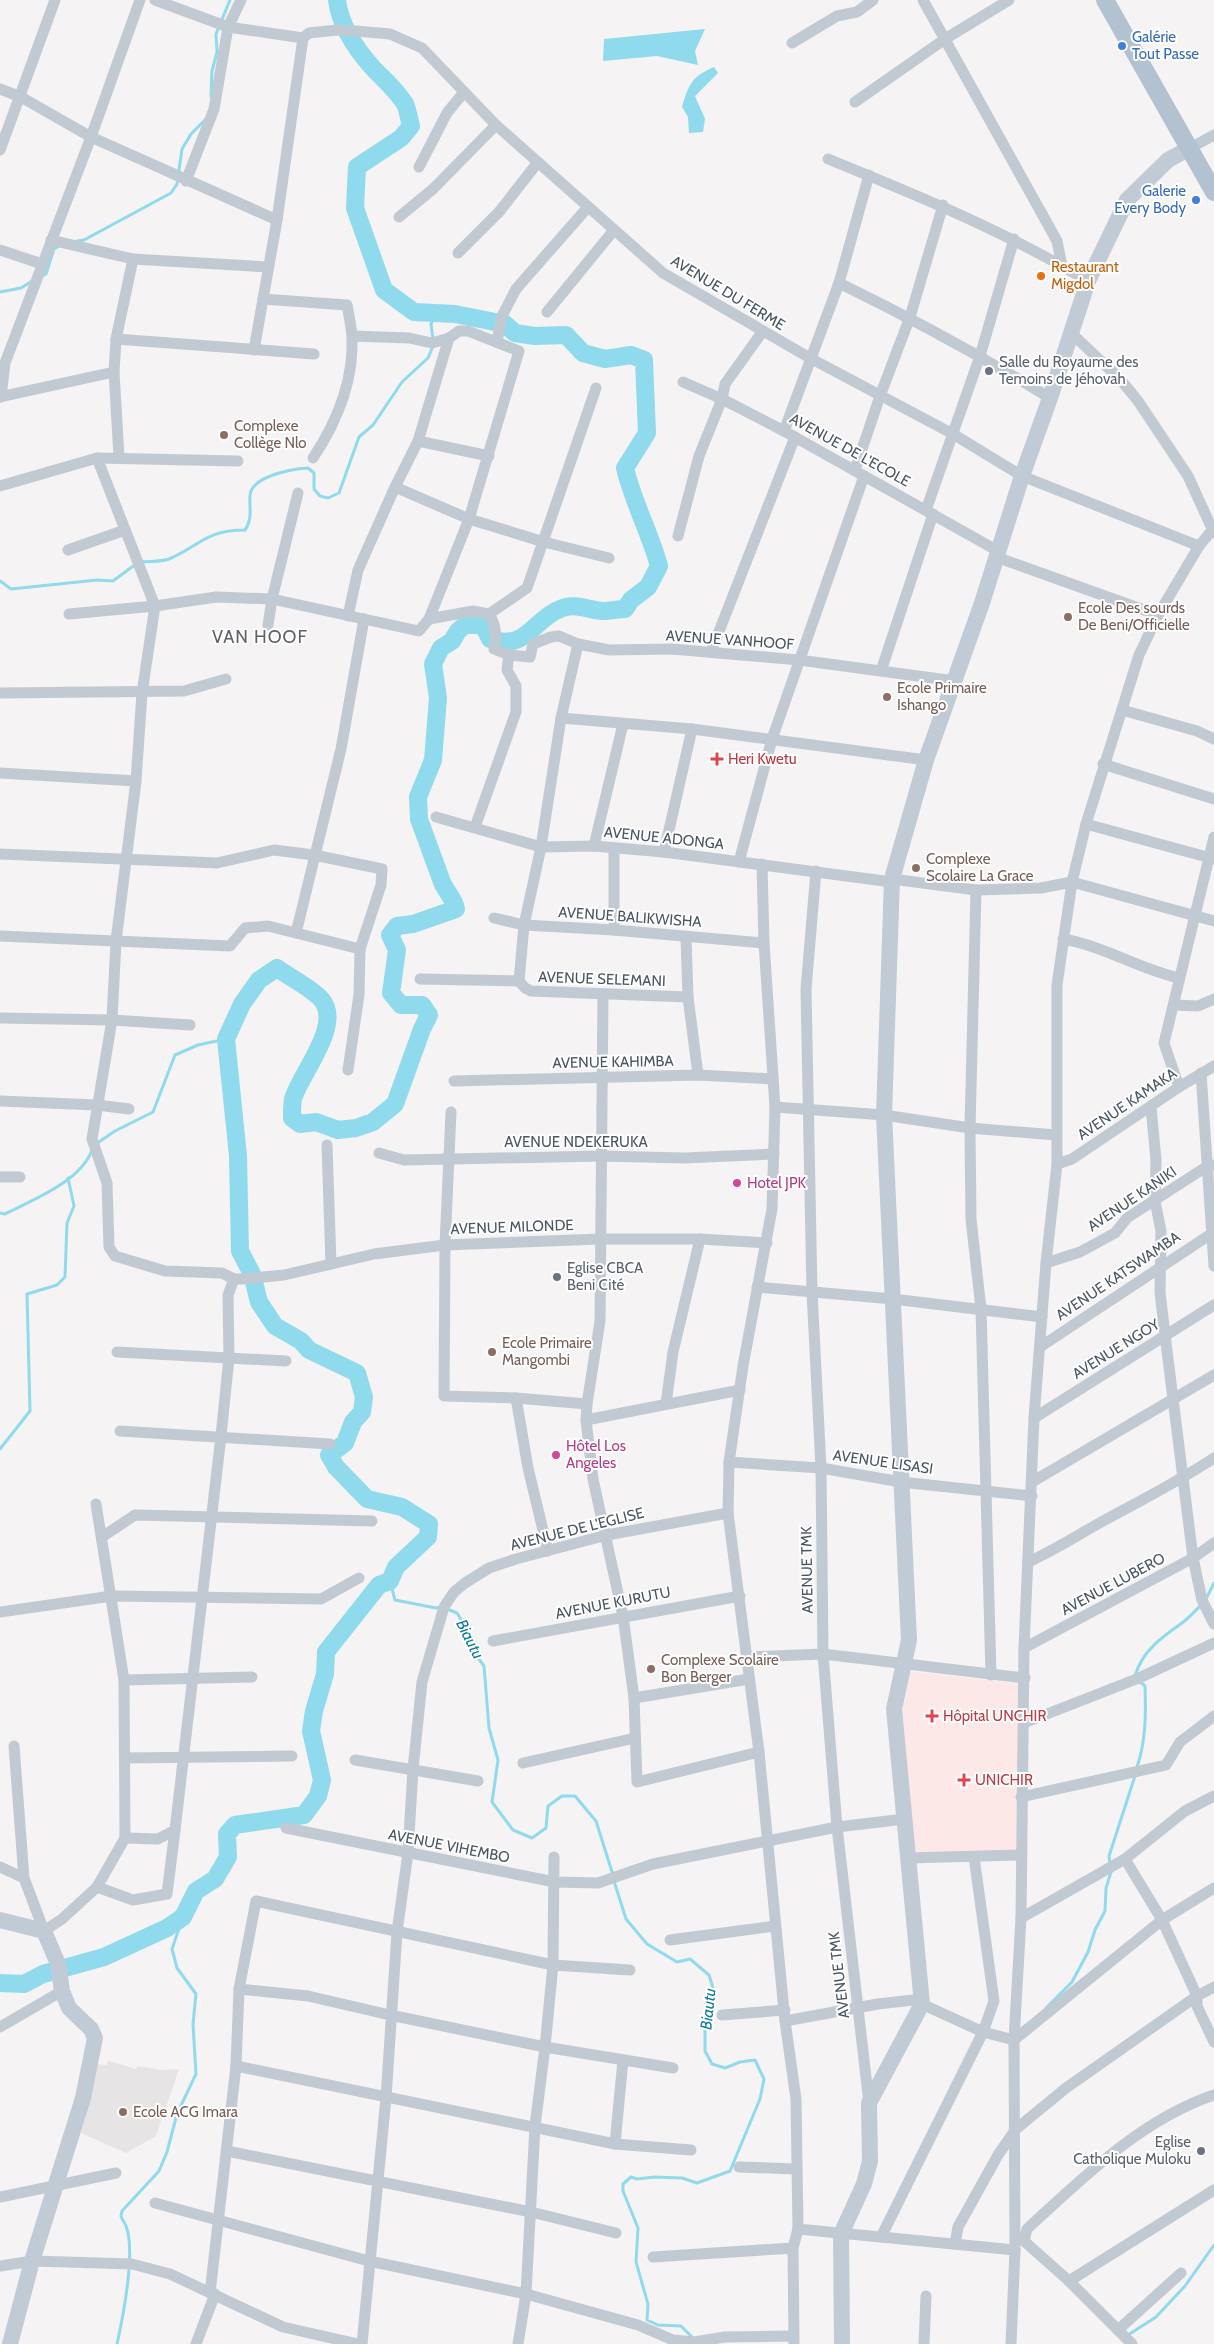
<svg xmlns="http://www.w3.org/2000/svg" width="1214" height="2344" viewBox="0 0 1214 2344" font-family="Cabin,sans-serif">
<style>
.education{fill:#e6e4e5}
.medical{fill:#fce8e6}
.water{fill:#90daee}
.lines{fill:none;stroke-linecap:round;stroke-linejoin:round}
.stream{stroke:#90daee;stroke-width:3}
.river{stroke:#90daee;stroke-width:18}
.street{stroke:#c1cad2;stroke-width:11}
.secondary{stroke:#c1cbd6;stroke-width:16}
.primary{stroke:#b3c2d1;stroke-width:18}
.shop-dot{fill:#3f7fe0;stroke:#fff;stroke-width:2}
.food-dot{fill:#e8710a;stroke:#fff;stroke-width:2}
.worship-dot{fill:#6b7280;stroke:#fff;stroke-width:2}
.education-dot{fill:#8d6e63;stroke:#fff;stroke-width:2}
.health-dot{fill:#e0444e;stroke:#fff;stroke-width:2}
.hotel-dot{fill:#d1479c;stroke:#fff;stroke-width:2}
.labels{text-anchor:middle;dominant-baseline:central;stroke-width:4;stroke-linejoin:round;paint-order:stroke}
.shop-label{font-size:15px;fill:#366cbe;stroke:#fff;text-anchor:start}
.food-label{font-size:15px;fill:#c56008;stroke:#fff;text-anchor:start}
.street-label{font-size:15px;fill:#4a5661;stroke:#fff}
.worship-label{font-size:15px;fill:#5b616d;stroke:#fff;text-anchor:start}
.education-label{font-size:15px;fill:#785e54;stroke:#fff;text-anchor:start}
.health-label{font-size:15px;fill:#be3a42;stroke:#fff;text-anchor:start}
.hotel-label{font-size:15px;fill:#b23c85;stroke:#fff;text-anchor:start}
.water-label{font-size:16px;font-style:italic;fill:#0c7c9b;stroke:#fff}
.quarter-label{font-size:18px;letter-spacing:1px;fill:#5f6368;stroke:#fff}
</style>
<rect width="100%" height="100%" fill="#f5f3f3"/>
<!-- education -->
<polygon class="education" points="109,2061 136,2069 138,2066 161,2070 179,2069 156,2136 126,2153 81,2133 97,2064 106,2065"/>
<!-- medical -->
<polygon class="medical" points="907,1671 1021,1684 1019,1854 916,1855 899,1707 906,1701 907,1691 903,1685"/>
<!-- water -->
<g class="water">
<polygon points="705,29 695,51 698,65 657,56 603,61 604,39"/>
<path d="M714,67L718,73L695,96L705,119L703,132L689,133L688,117L682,107C689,84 691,77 714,67Z"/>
</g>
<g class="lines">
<!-- stream -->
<g class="stream">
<polyline points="211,96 212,71 217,52 216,34 230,0"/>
<polyline points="77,241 84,240 171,193 177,184 182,149 191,134 206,119"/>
<polyline points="42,276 46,274 54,249 59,246"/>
<polyline points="0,292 21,288 32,281"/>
<polyline points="433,340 431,324 437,313"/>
<path d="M141,562C149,561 161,562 169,559C200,546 205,530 245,530C253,519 249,507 250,495C252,476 292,469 308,468L314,473V489L320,496L328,498L339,493L359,437L373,425L402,382L428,358L433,346"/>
<polyline points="0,581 11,589 97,580 113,581 136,564"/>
<polyline points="96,1144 115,1131 153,1112 175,1055 198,1045 226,1039"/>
<path d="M0,1213L5,1214C33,1200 81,1181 92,1150"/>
<polyline points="0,1449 30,1411 27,1294 57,1285 65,1277 67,1223 74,1206 68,1178"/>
<polyline points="390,1581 395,1600 436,1608 442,1607 457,1613 475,1642 476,1655 484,1666 489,1728 498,1760 492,1802 513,1830 532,1838 546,1828 548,1806 562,1796 575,1796 596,1821 613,1875"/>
<polyline points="1206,1599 1214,1583"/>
<path d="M1135,1676C1142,1651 1162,1637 1182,1623C1189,1618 1196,1610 1202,1604"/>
<path d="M1137,1767C1146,1741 1146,1713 1145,1686L1140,1682"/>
<polyline points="1110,1865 1109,1856 1135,1776"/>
<polyline points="614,1881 626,1919 647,1944 677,1962 690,1959 709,1975 713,1988 705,2026 705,2051 712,2064 725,2068 740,2062 755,2060 764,2079 760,2099 730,2171 697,2183 682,2178 654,2177 637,2179 631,2177 623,2184 623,2191 638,2228 636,2262 648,2304 647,2320 658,2325 681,2326 693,2338"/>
<polyline points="1046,2008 1072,1982 1088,1952 1095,1930 1105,1911 1106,1888 1111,1872"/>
<polyline points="1128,2335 1156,2317 1185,2286 1214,2245"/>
<path d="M117,2344C123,2317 136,2251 126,2226C125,2223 122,2220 121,2216L122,2211L159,2171L167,2152L177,2114L196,2074L193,2024L196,1994L177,1968L172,1949L183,1917"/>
</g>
<!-- river -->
<path class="river" d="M0,1983L24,1984L43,1974L104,1957L167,1928L183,1917L196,1891L215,1879L228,1857L227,1834L235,1825L304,1815L318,1796L322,1780L311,1731L314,1711L325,1674L326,1652L379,1585L390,1581L396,1567L428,1537L429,1524L402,1507L367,1499L336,1467L329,1455L345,1443L353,1422L362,1412L364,1397L357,1373L309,1350L301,1341L275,1326L259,1302L252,1274L240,1251L238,1156L226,1039L242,1004L259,980L277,968C289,977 311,988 321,999C344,1024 300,1074 293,1099C292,1104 292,1112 292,1118L300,1124L316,1122L338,1130L356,1128L373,1122L395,1104L422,1029L429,1015L422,1005H401L391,993L397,950L390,935L397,926L413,924L456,909C454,898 446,892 442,882L419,819L418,797L433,760L438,698L433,664L441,648L452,641L458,631L465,625H483L490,639C527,651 531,621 560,609C574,602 588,610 602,611C610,611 618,609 625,609L631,600L648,587L659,566C650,533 633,502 625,468L647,433L644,360L631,355L605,359L583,353L566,335L535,336L515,333L505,324L455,314L414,312L384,290L355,208L357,167L401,138L411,126C409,119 408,110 405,104C396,89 383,79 372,67C355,48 340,24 337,0"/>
<!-- street -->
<g class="street">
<polyline points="155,0 228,27 303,38"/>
<polyline points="923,0 1057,241 1062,266 1088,281"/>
<polyline points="792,43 837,16 857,12 873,0"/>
<polyline points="0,89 21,97 91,137 277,220"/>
<polyline points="855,102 945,39 1009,0"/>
<polyline points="1190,148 1214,135"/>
<polyline points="0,150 55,0"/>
<path d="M828,159C909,192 985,223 1062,266"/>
<polyline points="419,167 447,113 464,92"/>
<polyline points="186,181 214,109 228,27 241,0"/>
<polyline points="399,217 433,189 496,125"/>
<polyline points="51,240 133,259 268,267"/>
<polyline points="0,250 42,264"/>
<polyline points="458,253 499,212 538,162"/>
<path d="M839,283C911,318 981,356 1050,398"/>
<path d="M263,299L347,305C349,315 351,326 352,336C354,380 337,422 313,458"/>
<polyline points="547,312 614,230"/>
<polyline points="1070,332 1120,379 1138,401 1188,476 1214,533"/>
<polyline points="352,336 409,338 432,343 449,338 459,331 468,331 519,351 469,519 429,619"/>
<polyline points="116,339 314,354"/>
<polyline points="497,342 501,318 516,289 588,207"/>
<polyline points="254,350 277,220 303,38 309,33 337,30 356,31 390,34 422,48 496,125 663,273 810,358 953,434 1022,476 1199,546"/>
<polyline points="683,382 722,399 784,431 998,551"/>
<polyline points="0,397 114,372"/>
<polyline points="1,397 5,363 91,137 140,0"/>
<polyline points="784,431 839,283 869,175"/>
<polyline points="418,441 489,456"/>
<polyline points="119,457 114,372 116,339 133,259"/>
<polyline points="97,458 155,606 142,693 136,781 116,941 112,1020 92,1139 107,1183 109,1247 115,1256 165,1271 222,1273 234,1279 242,1279 284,1275 374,1254 445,1245 601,1239 700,1239 767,1243"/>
<polyline points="855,470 880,396 910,317 943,205"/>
<polyline points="0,486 97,458 238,461"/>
<polyline points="395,487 469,519 544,542 609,558"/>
<polyline points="926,510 980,356 1014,239"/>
<polyline points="678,536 699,456 722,399 725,384 763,331"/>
<polyline points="68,550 125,530"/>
<polyline points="996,557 1158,615"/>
<path d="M69,614L155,606L216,597L272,599L419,631L429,619L473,611L489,614C497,627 496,635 494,649L509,655L530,657L533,644L551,637L559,636L578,644L609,650L672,649L799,660L955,681"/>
<polyline points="489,614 527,588 596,388"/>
<polyline points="348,616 358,570 395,487 418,441 449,338"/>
<polyline points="268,625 272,599 298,493"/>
<polyline points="711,652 795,437"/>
<polyline points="881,671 933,514"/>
<polyline points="0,693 184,691 226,679"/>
<polyline points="1122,710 1197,731 1214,739"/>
<polyline points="561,718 692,729 926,760"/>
<polyline points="1103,764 1214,799"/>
<polyline points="0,773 136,781"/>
<polyline points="436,817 541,847 594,846 664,852 892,882"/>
<polyline points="1086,824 1214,859"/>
<polyline points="475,827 516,712 516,686 507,670 509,655"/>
<polyline points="594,846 623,724"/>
<polyline points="664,852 692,729"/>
<polyline points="0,854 217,863 274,850 314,855 382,869 381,885 360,949 359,995 348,1070"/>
<polyline points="739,862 772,739 864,476"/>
<polyline points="762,864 764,943 775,1107 772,1209 743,1366 729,1462 728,1513 759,1752 785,2021 796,2099 798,2229"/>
<polyline points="816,871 806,989 812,1292 821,1468 823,1654 837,1827 869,2103"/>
<polyline points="892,879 976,890 1041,888 1072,882 1214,921"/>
<polyline points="976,890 970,1128 971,1219 981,1309 991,1675"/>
<polyline points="494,918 524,925 614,930 764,943"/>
<polyline points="614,930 614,848"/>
<polyline points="296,933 341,749 364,619"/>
<polyline points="0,936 230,946 245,928 268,926 360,949"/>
<polyline points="686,937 688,997 698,1075"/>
<path d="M1063,939C1104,946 1139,969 1179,978"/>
<polyline points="420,979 519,981 524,925 541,847 561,718 578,644"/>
<polyline points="519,981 525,988 531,991 688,997"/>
<polyline points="603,994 600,1321 587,1404 586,1420 593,1479 623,1616 634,1698 637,1782 759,1752"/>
<polyline points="1174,1005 1198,1006 1214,999"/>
<polyline points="0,1018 112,1020 190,1025"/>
<polyline points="1201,1073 1214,1266"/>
<polyline points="454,1081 698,1075 773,1079"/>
<polyline points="1179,1087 1164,1043 1214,837"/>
<polyline points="0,1101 97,1105 129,1109"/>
<polyline points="775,1107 884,1115 970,1128 1056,1135"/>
<polyline points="1151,1107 1156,1160 1155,1201 1161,1231 1160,1292 1165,1335 1193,1558 1202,1600 1214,1624"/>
<polyline points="451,1112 445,1245 444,1396 516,1398 587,1404"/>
<polyline points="327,1145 331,1264"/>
<polyline points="379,1153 404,1160 601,1156 684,1158 774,1154"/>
<polyline points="1057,1164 1072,1159 1179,1087 1214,1066"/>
<polyline points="0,1177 20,1177"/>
<polyline points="1046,1263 1080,1252 1115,1233 1127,1218 1206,1167 1214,1165"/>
<polyline points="757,1287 893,1299 1042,1317"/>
<polyline points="1040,1347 1214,1232"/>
<polyline points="117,1352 286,1361"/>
<polyline points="516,1398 528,1468 548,1551"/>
<polyline points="666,1404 673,1352 700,1239"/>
<polyline points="1034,1418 1214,1305"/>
<polyline points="586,1420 740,1390"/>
<polyline points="120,1431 330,1444"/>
<polyline points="729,1462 821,1468 901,1482 1032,1496"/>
<polyline points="1032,1482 1214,1375"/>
<polyline points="96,1504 124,1680 125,1838"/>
<polyline points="102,1537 135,1515 372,1521"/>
<path d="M1028,1562C1055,1550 1079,1534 1105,1520C1142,1500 1179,1481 1214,1458"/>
<polyline points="0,1612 112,1596 321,1599 359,1578"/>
<polyline points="493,1641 740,1596"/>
<polyline points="1024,1648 1193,1558 1214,1543"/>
<polyline points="747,1657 823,1654 1025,1678"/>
<polyline points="124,1680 252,1677"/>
<polyline points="634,1698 749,1679"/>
<polyline points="1024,1723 1139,1678 1214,1643"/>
<polyline points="14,1746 24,1878"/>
<polyline points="125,1758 292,1756"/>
<polyline points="355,1760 478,1781"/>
<polyline points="523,1763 635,1738"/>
<polyline points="1021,1797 1166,1765 1180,1742 1214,1716"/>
<polyline points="286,1828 555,1882 598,1883 653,1864 837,1827 905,1819"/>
<polyline points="908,1858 1021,1855"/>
<polyline points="1125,1859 1162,1920 1197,1996 1197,2006 1214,2042"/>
<polyline points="0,1867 24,1878 44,1931 62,1919 97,1887 125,1838 158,1839 175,1830 221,1436 229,1358 228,1295 234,1279"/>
<polyline points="97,1887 133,1900 167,1894 175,1830"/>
<polyline points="1021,1918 1125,1859 1185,1811 1214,1796"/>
<polyline points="670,1940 775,1926"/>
<polyline points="239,1989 308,1996 390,2015 545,2047 673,2068"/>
<polyline points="722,2015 785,2010"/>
<polyline points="785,2021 878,2004 913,2000 983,2032 1014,2040"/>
<polyline points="0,2027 62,1991"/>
<polyline points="1014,2040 1162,1920 1214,1888"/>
<polyline points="236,2066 615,2144 691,2150"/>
<polyline points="615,2144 623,2060"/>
<polyline points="227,2151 531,2212 616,2233"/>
<polyline points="739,2167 796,2169"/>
<polyline points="0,2197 116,2173"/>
<polyline points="155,2203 369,2261 526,2294 638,2325 673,2340 694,2342 725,2337 793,2336"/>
<polyline points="881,2237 983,2032 994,2001 974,1857"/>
<path d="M1024,2241L1027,2229C1083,2178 1140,2120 1214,2095"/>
<polyline points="1024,2241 1069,2281 1132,2344"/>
<polyline points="955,2244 958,2227 998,2155 1016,2129 1066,2088 1197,1996 1214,1987"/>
<polyline points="793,2248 794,2344"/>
<polyline points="653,2257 793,2248 798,2229 1015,2250"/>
<polyline points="0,2266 32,2261 132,2264 170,2274 283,2327 358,2344"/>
<polyline points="1069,2281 1214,2190"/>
<polyline points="210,2293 236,2066 239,1989 256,1901 553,1965 630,1970"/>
<polyline points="1118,2330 1181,2273"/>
<polyline points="196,2344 215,2294"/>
<polyline points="362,2344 386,2098 397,1932 408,1853 413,1769 422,1682 444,1607 454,1592 465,1583 489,1568 516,1559 607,1535 728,1513"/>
<polyline points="518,2344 526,2294 535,2126 545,2047 553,1965 554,1857"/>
<polyline points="924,2344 926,2296"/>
<polyline points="1011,2344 1015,2250 1014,2040 1021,1918 1024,1648 1034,1418 1046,1263 1057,1164 1057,985 1072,882 1086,824 1139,655 1158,615 1199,546 1214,528"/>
</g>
<!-- secondary -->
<g class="secondary">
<polyline points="0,1920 44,1931 58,1964 62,1991 69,2008 91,2029 95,2038 83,2098 32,2261 10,2344"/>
<polyline points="842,2344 841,2234 864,2184 870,2161 869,2103 922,2004 894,1709 909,1640 884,1115 892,879 926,760 982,603 1022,476 1050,398 1088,281 1127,200 1168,160 1190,148"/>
</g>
<!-- primary -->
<polyline class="primary" points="1105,0 1214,192"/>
</g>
<!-- markers -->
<g class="shop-dot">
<circle cx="1122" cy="46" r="5"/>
<circle cx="1196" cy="200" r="5"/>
</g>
<circle class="food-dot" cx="1041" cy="276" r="5"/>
<g class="worship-dot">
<circle cx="989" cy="371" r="5"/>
<circle cx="557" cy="1277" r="5"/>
<circle cx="1201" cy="2151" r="5"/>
</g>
<g class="education-dot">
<circle cx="224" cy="435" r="5"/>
<circle cx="1068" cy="617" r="5"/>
<circle cx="887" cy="697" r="5"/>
<circle cx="916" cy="868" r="5"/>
<circle cx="492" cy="1352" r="5"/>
<circle cx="651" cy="1669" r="5"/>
<circle cx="123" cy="2112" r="5"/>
</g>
<g class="health-dot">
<path d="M714.5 751.5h5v5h5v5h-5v5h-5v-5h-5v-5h5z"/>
<path d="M929.5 1708.5h5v5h5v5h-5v5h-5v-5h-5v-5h5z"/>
<path d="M961.5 1772.5h5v5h5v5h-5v5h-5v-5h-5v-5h5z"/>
</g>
<g class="hotel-dot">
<circle cx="737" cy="1183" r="5"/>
<circle cx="556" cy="1455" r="5"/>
</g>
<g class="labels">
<!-- shop labels -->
<g class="shop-label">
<text x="1132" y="37">Galérie<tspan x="1132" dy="17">Tout Passe</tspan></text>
<text x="1186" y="191" text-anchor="end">Galerie<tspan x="1186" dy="17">Every Body</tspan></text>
</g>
<!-- food labels -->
<g class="food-label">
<text x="1051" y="267">Restaurant<tspan x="1051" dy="17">Migdol</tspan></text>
</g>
<!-- street labels -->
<g class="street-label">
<text transform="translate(728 293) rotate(31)">AVENUE DU FERME</text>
<text transform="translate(850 450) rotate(29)">AVENUE DE L'ECOLE</text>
<text transform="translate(730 640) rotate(4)">AVENUE VANHOOF</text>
<text transform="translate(664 838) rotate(6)">AVENUE ADONGA</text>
<text transform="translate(630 917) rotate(4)">AVENUE BALIKWISHA</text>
<text transform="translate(602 979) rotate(2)">AVENUE SELEMANI</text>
<text transform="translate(613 1062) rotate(-1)">AVENUE KAHIMBA</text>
<text transform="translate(1127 1104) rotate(-34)">AVENUE KAMAKA</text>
<text x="576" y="1142">AVENUE NDEKERUKA</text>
<text transform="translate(1132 1199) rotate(-34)">AVENUE KANIKI</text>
<text transform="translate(512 1227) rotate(-2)">AVENUE MILONDE</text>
<text transform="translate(1118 1276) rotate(-34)">AVENUE KATSWAMBA</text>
<text transform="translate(1116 1349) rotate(-32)">AVENUE NGOY</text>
<text transform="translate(883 1462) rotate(8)">AVENUE LISASI</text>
<text transform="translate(577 1529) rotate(-14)">AVENUE DE L'EGLISE</text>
<text transform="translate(807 1570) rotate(-91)">AVENUE TMK</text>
<text transform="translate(1113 1584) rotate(-28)">AVENUE LUBERO</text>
<text transform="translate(613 1603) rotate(-11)">AVENUE KURUTU</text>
<text transform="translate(449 1846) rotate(11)">AVENUE VIHEMBO</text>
<text transform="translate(839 1975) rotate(-97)">AVENUE TMK</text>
</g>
<!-- worship labels -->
<g class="worship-label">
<text x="999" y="362">Salle du Royaume des<tspan x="999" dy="17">Temoins de Jéhovah</tspan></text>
<text x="567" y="1268">Eglise CBCA<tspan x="567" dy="17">Beni Cité</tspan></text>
<text x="1191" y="2142" text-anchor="end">Eglise<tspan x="1191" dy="17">Catholique Muloku</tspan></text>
</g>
<!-- education labels -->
<g class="education-label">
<text x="234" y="426">Complexe<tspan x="234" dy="17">Collège Nlo</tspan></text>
<text x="1078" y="608">Ecole Des sourds<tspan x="1078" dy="17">De Beni/Officielle</tspan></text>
<text x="897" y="688">Ecole Primaire<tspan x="897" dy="17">Ishango</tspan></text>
<text x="926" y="859">Complexe<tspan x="926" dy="17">Scolaire La Grace</tspan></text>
<text x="502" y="1343">Ecole Primaire<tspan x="502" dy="17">Mangombi</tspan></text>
<text x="661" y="1660">Complexe Scolaire<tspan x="661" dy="17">Bon Berger</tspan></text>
<text x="133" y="2112">Ecole ACG Imara</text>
</g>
<!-- health labels -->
<g class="health-label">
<text x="728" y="759">Heri Kwetu</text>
<text x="943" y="1716">Hôpital UNCHIR</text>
<text x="975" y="1780">UNICHIR</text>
</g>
<!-- hotel labels -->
<g class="hotel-label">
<text x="747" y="1183">Hotel JPK</text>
<text x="566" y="1446">Hôtel Los<tspan x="566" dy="17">Angeles</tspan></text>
</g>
<!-- water labels -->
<g class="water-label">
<text transform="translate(470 1639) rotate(63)">Biautu</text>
<text transform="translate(708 2009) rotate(-84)">Biautu</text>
</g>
<!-- quarter labels -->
<g class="quarter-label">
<text x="260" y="637">VAN HOOF</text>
</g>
</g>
</svg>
